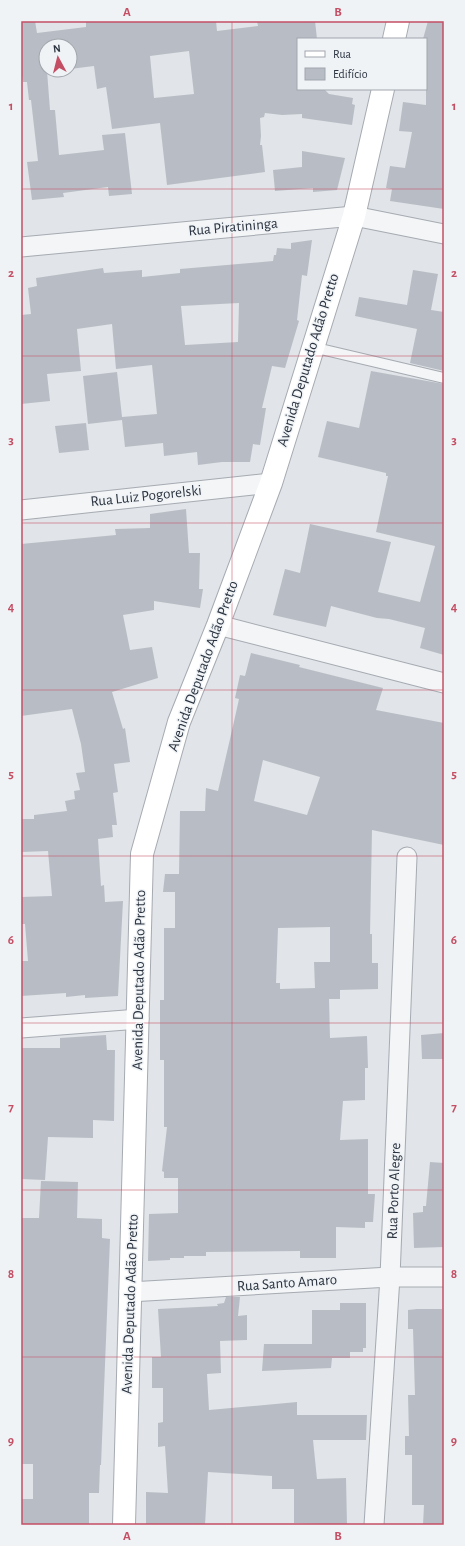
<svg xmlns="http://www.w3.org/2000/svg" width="465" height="1546" viewBox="0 0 465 1546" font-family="'Alegreya Sans',sans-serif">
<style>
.building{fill:#b8bdc5;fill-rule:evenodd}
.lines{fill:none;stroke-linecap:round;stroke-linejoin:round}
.lane-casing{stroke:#a6abb2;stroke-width:12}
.street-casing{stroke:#a6abb2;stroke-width:21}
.secondary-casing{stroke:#a6abb2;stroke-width:24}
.lane{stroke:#f3f5f7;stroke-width:10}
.street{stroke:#f3f5f7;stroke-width:19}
.secondary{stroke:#fff;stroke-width:22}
.grid{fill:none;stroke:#c44f65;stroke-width:1;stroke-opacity:0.55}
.labels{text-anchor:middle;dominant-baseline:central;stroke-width:3;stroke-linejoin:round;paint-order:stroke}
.street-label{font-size:15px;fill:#2a333f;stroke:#f0f3f6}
.neatline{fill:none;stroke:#c44f65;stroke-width:1.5}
.grid-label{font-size:13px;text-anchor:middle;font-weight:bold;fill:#c44f65}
</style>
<rect width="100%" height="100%" fill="#e1e4e8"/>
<!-- building -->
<g class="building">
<path d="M21,21H35L37,33L86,27V21H216L217,31L258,26L257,21H315L317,39H298V89H324L329,94L353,98L352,104L355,105L352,125L302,118V114L282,115L265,113L264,117L260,118L261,136L260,145H262L265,172L167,185L160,123L112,129L106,87L97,89L94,66L70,69V46H46V70H56L47,71L50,110H55L59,155L104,150L102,135L125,133L132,194L109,196L108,187L63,193L64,197L32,200L27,162L38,161L31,100H29L27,82H23L21,67ZM189,51L194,94L154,98L150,56Z"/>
<polygon points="428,21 444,21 444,209 390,201 392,189 386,188 390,166 405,168 412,132 399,131 403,102 426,105 426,39 423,39"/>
<polygon points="302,151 345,158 337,190 313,192 313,188 275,191 273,170 302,167"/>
<path d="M312,240L307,276L302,275L297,320L299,321L285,368L272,366L262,408H266L260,445L253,444L250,462H222L198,465L197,452L164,456L163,443L125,447L122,420L88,424L83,376L117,372L122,417L157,414L152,365L116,369L112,324L77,329L81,371L47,374L50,401L21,404V315L31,314L28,288L37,286L36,278L103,268L104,273L142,270V277L180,273V269L273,261L274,255H276L277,248L291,249V243ZM239,303L238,342L185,345L181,306Z"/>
<polygon points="413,270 438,274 431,310 444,312 444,371 410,363 417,329 355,316 359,297 407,305"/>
<polygon points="371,371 444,384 444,655 420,648 425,628 389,619 377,618 331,606 326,627 273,615 285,569 300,573 310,524 391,542 378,592 420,602 435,546 376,532 388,476 386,476 386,473 318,457 327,421 359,428"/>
<polygon points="86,423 89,450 59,453 55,426"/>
<polygon points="186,509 189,553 200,553 199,589 203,589 200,608 154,601 154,610 123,615 130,650 152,647 158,678 112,692 123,729 125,728 130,762 114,764 118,792 113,793 117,825 112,825 113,837 98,839 101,886 104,885 105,902 123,901 118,996 85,998 85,995 66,997 66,993 21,996 21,961 28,961 25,924 21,924 21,897 52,896 48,851 21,852 21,819 34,819 34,815 67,811 65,801 75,799 74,791 80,790 76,773 85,772 81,744 72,709 21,716 21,544 116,535 115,529 150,528 150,514"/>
<path d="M251,653L300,665L299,667L383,688L376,710L444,723V845L372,830L370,934H372V963H378V989L340,990V999H329L330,1038L367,1036L368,1068H365V1100L343,1101L340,1140L368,1139V1194H375L373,1222H365V1228L336,1227V1258H300V1251L206,1252V1256H184V1258H170V1260L148,1261L149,1214L178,1213V1178H164V1172L162,1171L167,1127H164V1060H160V1000H164V928H175V892H163L165,874H179L180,811H205L206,788L218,791L233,726L239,699L235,698L240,675L245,676ZM263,760L320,777L307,815L254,801ZM330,927V962H314L315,988L280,989V983H276L278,928Z"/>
<polygon points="444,1033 444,1059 422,1059 421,1035"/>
<polygon points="106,1035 107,1050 115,1050 114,1121 93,1120 93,1138 48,1137 45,1180 21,1179 21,1048 60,1048 60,1038"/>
<polygon points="430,1162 444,1163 444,1247 414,1248 413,1213 423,1212 423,1206 426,1206"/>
<polygon points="41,1181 78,1182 77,1218 102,1219 102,1238 110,1239 101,1465 100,1465 99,1493 89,1493 89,1525 21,1525 21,1499 33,1499 33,1464 21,1464 21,1218 39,1218"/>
<polygon points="226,1297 240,1297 238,1316 247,1315 247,1340 220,1341 221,1373 207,1374 209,1410 297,1402 297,1415 367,1415 366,1440 313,1440 317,1479 346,1478 347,1525 294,1523 294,1489 272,1489 272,1476 208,1472 205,1525 146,1525 146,1492 168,1493 165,1446 158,1447 158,1423 163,1422 163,1388 152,1388 152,1357 161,1357 158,1309 218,1306 217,1304 224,1303"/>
<polygon points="340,1303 366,1303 366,1348 363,1348 363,1352 350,1352 350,1358 332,1358 331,1368 262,1371 264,1344 312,1344 312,1310 340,1310"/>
<polygon points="417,1309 442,1309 444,1525 423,1525 424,1505 412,1505 412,1455 405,1455 405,1436 409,1436 408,1395 415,1395 413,1329 408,1329 408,1310"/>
</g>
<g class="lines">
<defs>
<polyline id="lane" points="312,347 444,378"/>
<g id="street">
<polyline points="21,247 354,216 444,234"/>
<polyline points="21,510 271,483"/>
<polyline points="218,625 444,683"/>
<polyline points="21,1028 139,1019"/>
<polyline points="129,1292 390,1277 444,1277"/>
<polyline points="374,1525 390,1277 407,857"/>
</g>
<g id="secondary">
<polyline points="394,39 398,21"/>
<polyline points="124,1525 142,854 179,722 218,625 271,483 354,216 383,89"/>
</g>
</defs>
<!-- lane casing -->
<use href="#lane" class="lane-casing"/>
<!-- street casing -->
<use href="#street" class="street-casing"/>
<!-- secondary casing -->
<use href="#secondary" class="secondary-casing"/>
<!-- lane -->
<use href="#lane" class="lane"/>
<!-- street -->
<use href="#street" class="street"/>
<!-- secondary -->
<use href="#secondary" class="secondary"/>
</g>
<!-- grid -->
<path class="grid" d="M232,21V1525M21,189H444M21,356H444M21,523H444M21,690H444M21,856H444M21,1023H444M21,1190H444M21,1357H444"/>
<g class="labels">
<!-- street labels -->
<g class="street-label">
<text transform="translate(233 227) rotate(-5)">Rua Piratininga</text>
<text transform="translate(308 360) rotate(-73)">Avenida Deputado Adão Pretto</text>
<text transform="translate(146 496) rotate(-6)">Rua Luiz Pogorelski</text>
<text transform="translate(203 666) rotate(-70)">Avenida Deputado Adão Pretto</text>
<text transform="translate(139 980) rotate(-89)">Avenida Deputado Adão Pretto</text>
<text transform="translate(394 1191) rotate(-88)">Rua Porto Alegre</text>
<text transform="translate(287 1283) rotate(-4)">Rua Santo Amaro</text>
<text transform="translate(130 1304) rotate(-88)">Avenida Deputado Adão Pretto</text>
</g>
</g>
<!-- border -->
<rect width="465" height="1546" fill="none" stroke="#f0f3f6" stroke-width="44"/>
<!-- legend -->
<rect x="297" y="38" width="130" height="52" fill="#f0f3f6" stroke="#a1a6ad"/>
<rect x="305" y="51" width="20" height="6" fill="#ffffff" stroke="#a1a6ad"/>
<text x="333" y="58" font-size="12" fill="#2a333f">Rua</text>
<rect x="305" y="68" width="20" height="12" fill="#b8bdc5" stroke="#a1a6ad"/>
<text x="333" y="78" font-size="12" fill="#2a333f">Edifício</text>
<!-- north arrow -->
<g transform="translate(58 58) rotate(353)"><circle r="19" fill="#f0f3f6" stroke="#a1a6ad"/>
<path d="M0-3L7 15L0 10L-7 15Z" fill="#c44f65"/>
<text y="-6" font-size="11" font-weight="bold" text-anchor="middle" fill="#2a333f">N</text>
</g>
<rect x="22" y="22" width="421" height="1502" class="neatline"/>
<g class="grid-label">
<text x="127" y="16">A</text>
<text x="338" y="16">B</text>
<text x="11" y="110">1</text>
<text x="454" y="110">1</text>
<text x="11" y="277">2</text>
<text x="454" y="277">2</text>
<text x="11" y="444">3</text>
<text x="454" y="444">3</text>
<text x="11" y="611">4</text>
<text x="454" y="611">4</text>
<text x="11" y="778">5</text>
<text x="454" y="778">5</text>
<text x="11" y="944">6</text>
<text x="454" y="944">6</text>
<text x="11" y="1111">7</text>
<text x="454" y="1111">7</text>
<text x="11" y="1278">8</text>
<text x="454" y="1278">8</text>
<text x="11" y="1445">9</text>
<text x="454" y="1445">9</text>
<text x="127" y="1540">A</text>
<text x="338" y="1540">B</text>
</g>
</svg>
